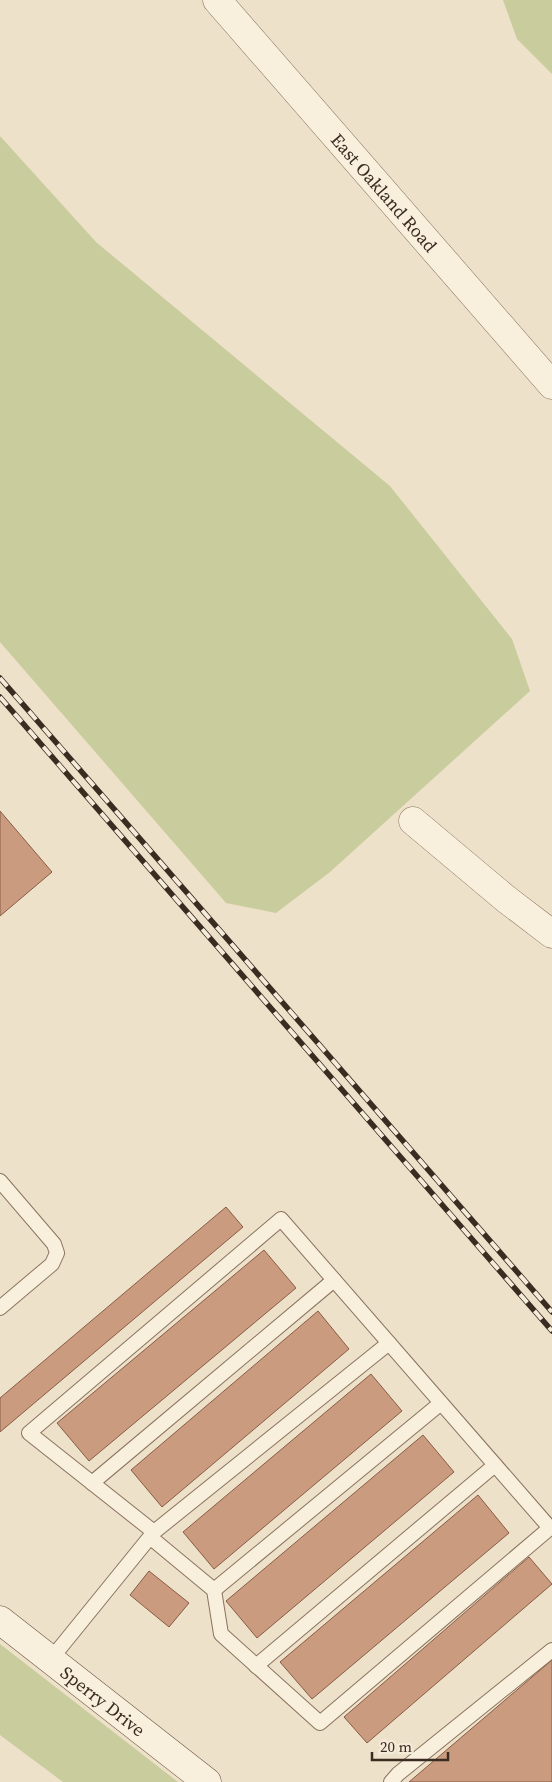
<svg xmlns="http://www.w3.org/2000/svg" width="552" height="1782" viewBox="0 0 552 1782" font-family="'Source Serif 4',serif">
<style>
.green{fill:#c9cc9d}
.building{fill:#cb9b80;stroke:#885c44}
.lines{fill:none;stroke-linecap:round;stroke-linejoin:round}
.lane-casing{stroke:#8a735e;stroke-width:16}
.street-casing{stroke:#8a735e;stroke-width:29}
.secondary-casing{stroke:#6c5441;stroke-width:29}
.lane{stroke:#f8efdd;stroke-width:14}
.street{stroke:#f8efdd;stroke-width:28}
.secondary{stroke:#f8efdd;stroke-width:28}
.rail-casing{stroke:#3b2c21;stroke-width:5.5}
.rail{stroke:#f5ebd9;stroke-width:4;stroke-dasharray:11;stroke-linecap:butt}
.labels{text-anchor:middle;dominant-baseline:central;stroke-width:5;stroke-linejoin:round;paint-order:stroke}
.street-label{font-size:18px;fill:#3b2c21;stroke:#f5ebd9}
</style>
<rect width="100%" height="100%" fill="#eee1c9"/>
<!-- green -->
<g class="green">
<polygon points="503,0 552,0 552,74 517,39"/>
<polygon points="0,136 96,242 390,486 512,639 530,691 330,872 276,913 226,903 0,642"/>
<polygon points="0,1644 178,1782 63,1782 0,1735"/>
</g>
<!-- building -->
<g class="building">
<polygon points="0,811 52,872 0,916"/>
<polygon points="226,1207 243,1227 0,1432 0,1398"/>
<polygon points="264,1250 296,1288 89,1461 57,1423"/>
<polygon points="318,1311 349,1349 162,1507 131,1470"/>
<polygon points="371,1374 402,1411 214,1569 183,1532"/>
<polygon points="423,1435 454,1472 257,1638 226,1601"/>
<polygon points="478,1495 509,1533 312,1699 280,1662"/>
<polygon points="529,1557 552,1584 367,1743 344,1717"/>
<polygon points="149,1571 189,1603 169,1627 130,1595"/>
<polygon points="552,1660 552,1782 409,1782"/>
</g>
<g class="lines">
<defs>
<g id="lane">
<polyline points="0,1181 54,1244 57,1253 52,1264 0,1308"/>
<polyline points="92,1483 334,1280"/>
<polyline points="154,1532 389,1343"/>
<polyline points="214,1590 441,1403"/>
<polyline points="51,1659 154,1532 29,1433 281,1219 550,1528 320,1723 221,1634 214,1590 150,1537"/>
<polyline points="256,1666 495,1465"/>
<polyline points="391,1782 398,1774 552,1650"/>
</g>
<g id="street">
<path id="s1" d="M217,0L552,385"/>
<polyline points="413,821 506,899 552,934"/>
</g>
<g id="secondary">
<path id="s2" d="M0,1620L207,1782"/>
</g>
</defs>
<!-- lane casing -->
<use href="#lane" class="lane-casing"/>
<!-- street casing -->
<use href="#street" class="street-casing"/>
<!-- secondary casing -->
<use href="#secondary" class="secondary-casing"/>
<!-- lane -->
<use href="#lane" class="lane"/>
<!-- street -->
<use href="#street" class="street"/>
<!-- secondary -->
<use href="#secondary" class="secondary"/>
<defs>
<g id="rail">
<polyline points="0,678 552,1312"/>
<polyline points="0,697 552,1331"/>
</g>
</defs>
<!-- rail casing -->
<use href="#rail" class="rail-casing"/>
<!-- rail -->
<use href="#rail" class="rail"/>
</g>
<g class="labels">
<!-- street labels -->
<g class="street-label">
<text stroke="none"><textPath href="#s1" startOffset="255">East Oakland Road</textPath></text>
<text stroke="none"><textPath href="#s2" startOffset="131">Sperry Drive</textPath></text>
</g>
</g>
<!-- scale -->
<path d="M372 1752v8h76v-8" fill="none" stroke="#3b2c21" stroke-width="2.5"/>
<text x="380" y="1752" font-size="15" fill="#3b2c21" stroke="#f5ebd9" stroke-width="4" paint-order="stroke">20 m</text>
</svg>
